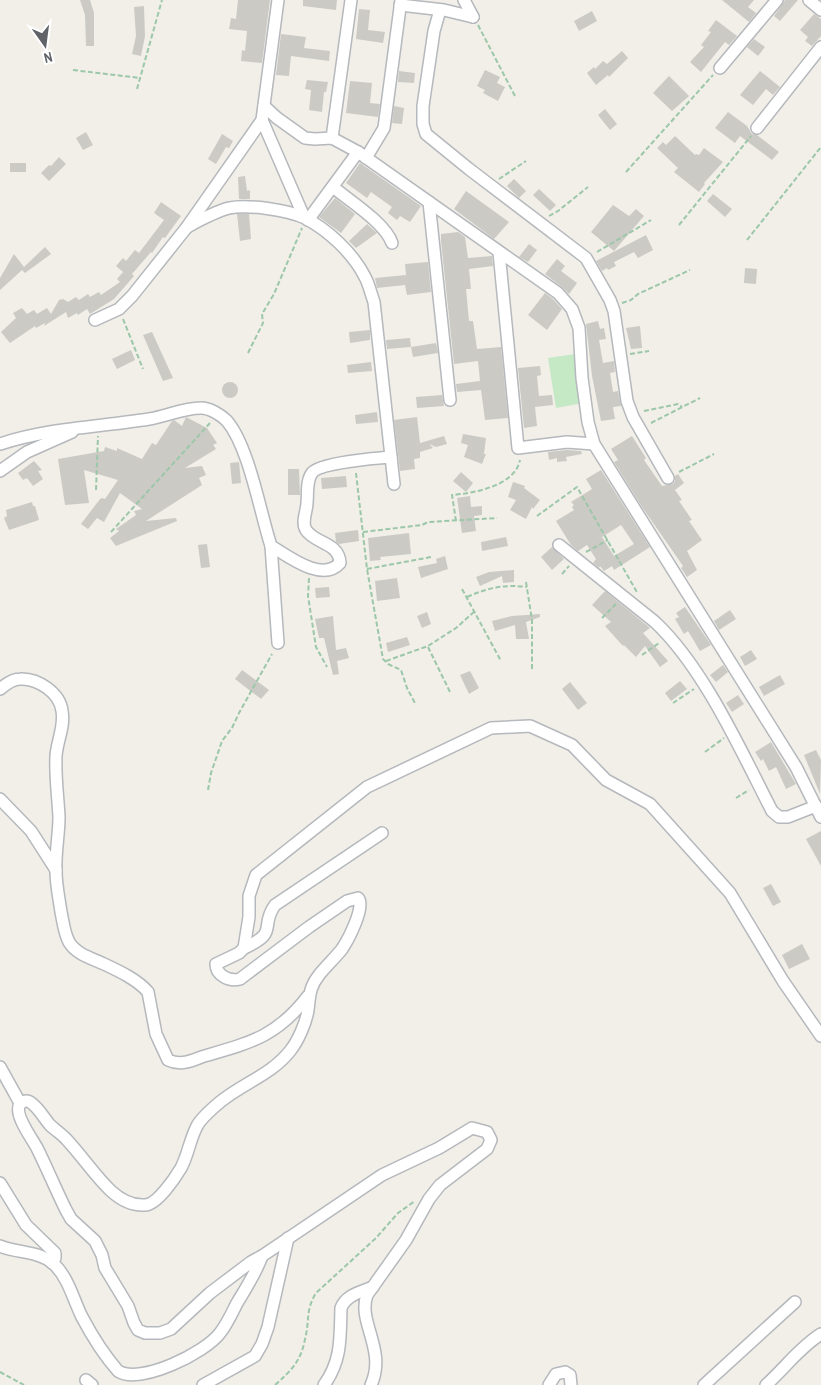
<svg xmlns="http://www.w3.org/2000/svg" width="821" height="1385" viewBox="0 0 821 1385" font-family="'Archivo Narrow',sans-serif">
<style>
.green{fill:#c5e8c5}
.building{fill:#cccac5;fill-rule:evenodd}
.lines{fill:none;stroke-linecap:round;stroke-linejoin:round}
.minor-casing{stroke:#b5b8bc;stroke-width:14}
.path{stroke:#9cc7a9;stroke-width:2;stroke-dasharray:5 2.5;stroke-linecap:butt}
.minor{stroke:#fff;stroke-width:11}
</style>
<rect width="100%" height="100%" fill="#f1efe8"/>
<!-- green -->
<polygon class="green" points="575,354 583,403 556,408 548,358"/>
<!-- building -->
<g class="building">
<polygon points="80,0 90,0 94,13 94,46 86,46 85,15"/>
<polygon points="238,0 270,0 262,63 241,61 242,50 245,51 247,31 229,29 231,18 236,19"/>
<polygon points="303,0 337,0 336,10 303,6"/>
<polygon points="722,0 754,0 748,7 756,13 749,22"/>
<polygon points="785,0 798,0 780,21 774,16"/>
<polygon points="144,6 145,36 141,56 132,54 136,36 134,7"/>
<polygon points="359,9 370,10 368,30 385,32 383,43 356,39"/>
<polygon points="592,11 597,21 579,31 574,21"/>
<polygon points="814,14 821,19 821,36 812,46 805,41 808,37 800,30"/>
<polygon points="716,20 737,36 729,45 725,42 701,72 690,62 704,47 701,45 711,32 708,31"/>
<polygon points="281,34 306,37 304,48 330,51 329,61 291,56 289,76 276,75"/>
<polygon points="754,39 765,47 758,56 747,47"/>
<polygon points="622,51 628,58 609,77 608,75 596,85 587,73 594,67 595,69 603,61 607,64"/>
<polygon points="485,70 500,77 497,83 505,87 498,101 483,93 485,90 477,86"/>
<polygon points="399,71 415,73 414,83 398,82"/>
<polygon points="760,71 780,87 773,95 766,89 753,105 740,95"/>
<polygon points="669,76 689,96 672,111 653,93"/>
<polygon points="307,80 328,82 326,92 324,92 322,112 309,110 311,90 305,89"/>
<polygon points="350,81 372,83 370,103 380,104 378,117 346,113"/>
<polygon points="394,106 404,108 402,124 392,123"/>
<polygon points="605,109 617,124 610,130 598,115"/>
<polygon points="728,112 747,126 752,134 757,135 779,152 772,160 740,136 735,143 715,128"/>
<polygon points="86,132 93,145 83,150 76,138"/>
<polygon points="222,134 233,141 229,148 226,147 216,164 208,159"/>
<polygon points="675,136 695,155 696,154 699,155 704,148 723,162 704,183 705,184 699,192 674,172 678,168 657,148 663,142 666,145"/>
<polygon points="59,157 66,164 49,181 41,173 49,165 51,166"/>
<rect x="10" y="163" width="16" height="9"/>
<polygon points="360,163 421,206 410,222 400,216 397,220 388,213 392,207 371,192 367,198 346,183"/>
<polygon points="245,176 247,191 250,190 250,199 239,199 238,177"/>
<polygon points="514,179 526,191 519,198 507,186"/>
<polygon points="539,189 556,205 550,211 533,195"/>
<polygon points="466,191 509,222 494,239 454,209"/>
<polygon points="713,194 732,209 725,217 707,201"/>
<polygon points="335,198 355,214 341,233 319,217"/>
<polygon points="161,202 181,216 165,238 163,237 152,253 151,252 132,274 134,276 114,299 90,314 87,309 78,315 77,313 68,318 66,312 44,326 45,323 36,328 35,326 10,343 1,332 16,318 13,313 22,308 27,314 34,310 37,314 47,308 51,314 59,300 63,299 68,302 76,297 79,300 88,294 90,297 99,292 101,295 120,282 117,279 123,272 128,276 116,266 123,258 126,261 135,250 139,253 164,220 154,213"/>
<polygon points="613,205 629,216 636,209 644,216 614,251 591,232"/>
<polygon points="237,214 249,214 251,239 240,241"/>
<polygon points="367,224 377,233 356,248 349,241"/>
<polygon points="458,232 465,237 468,258 492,256 493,266 469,269 471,289 466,289 469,321 473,321 477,349 501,347 508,418 485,420 481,390 457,392 456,384 480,381 478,361 454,364 441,241 441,234"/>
<polygon points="646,235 653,250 638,258 634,252 614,262 616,266 608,270 607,268 602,271 596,261"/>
<polygon points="529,244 537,250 528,262 519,257"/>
<polygon points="45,247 51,254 25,273 22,270 0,290 0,278 14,254 24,267"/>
<polygon points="557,259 565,266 561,271 577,283 569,294 562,287 545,274"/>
<polygon points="428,262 431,292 407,295 405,285 377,288 375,278 406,275 405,264"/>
<polygon points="745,268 757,269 756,284 744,283"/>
<polygon points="545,293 553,299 562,309 547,330 528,315"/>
<polygon points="598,321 600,329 604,328 606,339 599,340 603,363 614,361 615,372 610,373 613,392 618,391 621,406 613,407 615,419 601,421 592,376 586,324"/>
<polygon points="640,326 642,348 631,349 626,328"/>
<polygon points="370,330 370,340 350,343 349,332"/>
<polygon points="152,332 173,378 163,381 143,335"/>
<polygon points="410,338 411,347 387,349 386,340"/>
<polygon points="436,343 438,353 413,357 411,347"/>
<polygon points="131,350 135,360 117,369 112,359"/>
<polygon points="371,362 372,371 348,373 347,365"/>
<polygon points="540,366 541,375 537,376 539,396 552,395 553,405 535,407 537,426 524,428 518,368"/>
<circle cx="230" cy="390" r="8"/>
<polygon points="442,395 444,406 417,408 416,397"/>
<polygon points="377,412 378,422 356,424 355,415"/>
<polygon points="186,417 207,428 217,443 213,445 216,449 185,468 202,466 206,475 199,478 202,485 146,521 176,518 177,521 116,546 110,538 119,531 116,529 136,515 134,511 142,509 120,493 104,522 97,518 88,529 81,524 100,499 102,498 105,499 118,480 84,470 89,503 65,505 58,459 104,451 105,447 117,451 117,448 142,459 152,443 156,445 172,421 174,420 182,426"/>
<polygon points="417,417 420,443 444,436 447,444 436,447 429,444 433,448 420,452 420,458 414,459 415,469 400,471 394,420"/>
<polygon points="463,434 486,438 484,454 486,454 482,464 464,457 468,445 461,443"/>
<polygon points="632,436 646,458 644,460 662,486 672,484 675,481 675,476 678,474 684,483 675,490 682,500 679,501 692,520 689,521 702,540 687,551 697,570 687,577 681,568 683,566 642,507 614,462 618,460 611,449"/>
<polygon points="567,450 581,451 582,454 566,457 567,461 557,462 557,458 549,460 548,452"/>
<polygon points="34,461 42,470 38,471 43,479 33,486 27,478 23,480 18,473"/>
<polygon points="239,462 241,483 232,484 230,463"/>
<polygon points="288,469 299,469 300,495 288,495"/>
<path d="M601,470L650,547L614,570L612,566L604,571L600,566L599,568L593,563L596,559L587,545L578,551L571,545L556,521L574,510L572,507L574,505L571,502L592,489L586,479ZM621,525L634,544L614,556L602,537Z"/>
<polygon points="461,472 473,483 466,492 453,481"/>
<polygon points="346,476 347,487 322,489 321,478"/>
<polygon points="513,482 525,486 524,488 540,500 533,509 532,507 526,519 510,510 516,500 508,497"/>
<polygon points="470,496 471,507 482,506 482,515 474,516 476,531 462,533 457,498"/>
<polygon points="32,502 33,506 35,506 39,520 9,530 4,518 7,516 6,510"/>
<polygon points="358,530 359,541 339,544 336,542 335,533"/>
<polygon points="409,533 411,554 380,557 381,560 370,561 368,538"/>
<polygon points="506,537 508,546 482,551 481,542"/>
<polygon points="207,544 210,567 201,568 198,545"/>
<polygon points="552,547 564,559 552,570 541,557"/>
<polygon points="445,556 448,569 421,578 418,567 437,563 436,559"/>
<polygon points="514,570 514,582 503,583 502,576 480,586 476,577 489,572"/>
<polygon points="397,578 400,598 377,601 375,581"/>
<polygon points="329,587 330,597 316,598 315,588"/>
<polygon points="605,591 650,628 643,633 668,661 660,667 645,646 636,657 624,645 623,646 605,626 611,622 592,605"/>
<polygon points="685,607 711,645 700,651 688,631 684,634 675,619 679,617 676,613"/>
<polygon points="730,610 736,619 719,630 714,621"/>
<polygon points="427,612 431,624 422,628 417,616"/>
<polygon points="540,614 540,617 526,622 529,639 516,639 515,625 495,631 492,621 512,616"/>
<polygon points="333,616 336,650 346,648 349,658 337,661 339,674 333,675 324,638 319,638 315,619"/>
<polygon points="407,637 410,645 388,652 386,643"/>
<polygon points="751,650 757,659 745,666 740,657"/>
<polygon points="723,665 728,672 716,682 710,675"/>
<polygon points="242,670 269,690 261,699 235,679"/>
<polygon points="470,671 479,688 469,694 460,675"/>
<polygon points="780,675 785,684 764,696 759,687"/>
<polygon points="680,681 687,689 671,701 665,693"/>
<polygon points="570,682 587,703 578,710 562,689"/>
<polygon points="738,695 744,704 732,712 726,703"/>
<polygon points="771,742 796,784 786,789 776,767 769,771 763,759 761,761 755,752"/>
<polygon points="816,750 821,760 820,794 804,755"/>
<polygon points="821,831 821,866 806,839"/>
<polygon points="771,884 781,902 773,906 763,888"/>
<polygon points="802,944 810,959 789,969 782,955"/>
</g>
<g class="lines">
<defs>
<g id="minor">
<polyline points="464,0 473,17"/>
<polyline points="809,0 821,10"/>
<polyline points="400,5 444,10 473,17"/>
<polyline points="440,10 434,31 423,106 423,124 426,134 469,169 586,258 610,300 614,311 627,401 633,417 668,478"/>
<polyline points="720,68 777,0"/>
<polyline points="264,106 277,118 305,138 315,139 332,138 358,152 558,293 572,309 579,328 582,378 588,422 594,444 796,767 821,817"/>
<polyline points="262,120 304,217"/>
<polyline points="757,128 821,47"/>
<polyline points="332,138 351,0"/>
<polyline points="366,158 384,128 401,0"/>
<path d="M333,187C350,201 385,223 392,243"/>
<polyline points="429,202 450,400"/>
<polyline points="308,220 358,152"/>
<path d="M187,227C200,220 214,212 229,208C247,204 288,210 305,218C328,230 353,253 365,277C369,284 371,294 374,302L394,484"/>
<polyline points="499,252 518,448 567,442 594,444"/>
<polyline points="95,320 119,309 132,296 187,227 262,120 278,0"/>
<path d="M0,444C48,428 99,427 149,419C167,416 183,408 201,408C210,408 221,415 227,421C249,447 260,512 271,546C288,556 322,583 340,563C339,542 315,544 306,530C301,522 307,511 307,503C308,494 306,481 312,473C319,463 376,458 391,457"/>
<polyline points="0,471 27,452 72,432"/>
<path d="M559,545L655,622C704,668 741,751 772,811L779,817H788L816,806"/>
<polyline points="271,546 278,643"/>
<path d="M0,689C6,684 13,679 20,679C38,678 60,693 62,711C65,726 57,741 56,756C55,776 58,797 59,817C59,835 55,853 56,871C56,885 59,898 61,912C63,921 64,933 69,942C76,954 91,958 104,964C119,971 138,980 148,992L156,1034L168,1060C183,1067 193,1059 208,1055C253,1042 278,1035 308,996"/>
<polyline points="0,799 31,831 56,870"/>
<path d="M244,948C280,932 259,927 275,905L382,833"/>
<polyline points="0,1067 20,1103"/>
<polyline points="0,1183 26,1225 55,1253 55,1258 52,1263"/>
<path d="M0,1246C17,1253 40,1251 54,1264C69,1279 73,1299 82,1317C92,1336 104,1355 118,1371C140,1385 205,1353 220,1333C227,1324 232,1313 237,1303C246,1288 256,1273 262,1256"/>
<polyline points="86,1380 92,1385"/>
<polyline points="203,1385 255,1356 262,1344 268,1327 288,1238"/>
<path d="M324,1385C342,1360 340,1338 341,1308C346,1295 361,1292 373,1287"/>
<path d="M371,1385C387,1350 357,1322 367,1295L406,1240L429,1199L440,1185L487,1149L491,1140L487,1132L472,1128L439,1148L382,1175L262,1256L251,1262L210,1293L171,1329L160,1333H145L138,1330L134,1323L128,1306L105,1268L102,1255L95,1241L71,1219L66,1210C56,1190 47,1168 37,1148C33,1140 13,1114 20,1104C23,1101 27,1100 30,1102C39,1108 43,1117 50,1125C55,1130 62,1134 67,1140C82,1156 95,1176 111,1191C121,1200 132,1206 145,1205C157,1205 175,1178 181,1168C188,1155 190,1139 197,1126C201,1118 213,1108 220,1102C243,1083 271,1075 290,1051C298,1041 306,1023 308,1010C310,995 309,988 319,975C326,966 335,958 342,949C348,940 366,906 358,898L347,901L309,927L240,979C229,982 216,975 216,964L239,953L244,948L249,917V896L256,875L367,787L491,728L530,726L572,745L606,780L650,804L730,893L783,981L821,1036"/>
<polyline points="549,1385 556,1374 565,1372 570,1375 571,1385"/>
<polyline points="704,1385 795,1302"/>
<path d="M766,1385C785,1368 799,1348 821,1334"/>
</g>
</defs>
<!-- minor casing -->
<use href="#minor" class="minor-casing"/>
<!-- path -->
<g class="path">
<polyline points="478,25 516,98"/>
<polyline points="73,70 140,78"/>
<polyline points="137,89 162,0"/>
<polyline points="626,172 713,75"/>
<polyline points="499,179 526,161"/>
<polyline points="549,216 558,211 588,187"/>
<polyline points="679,225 751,136"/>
<polyline points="747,240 821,147"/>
<polyline points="597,252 651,220"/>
<polyline points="622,303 631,300 638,294 690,270"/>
<polyline points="123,319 143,369"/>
<polyline points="248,353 263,323 262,314 274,294 302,228"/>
<polyline points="630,354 649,351"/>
<polyline points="644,411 678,404 682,407"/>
<polyline points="651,423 700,398"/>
<polyline points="679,472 714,454"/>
<polyline points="356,473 367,569 383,659 388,664 401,670 407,688 416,705"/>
<polyline points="96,490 98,436"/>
<polyline points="537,516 577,487 638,594"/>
<path d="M456,521L452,495C474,493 515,486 520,460"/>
<polyline points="111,532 210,423"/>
<polyline points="363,532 422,525 428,522 497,518"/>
<polyline points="586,552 608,540"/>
<polyline points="367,569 431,557"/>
<polyline points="562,574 569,566"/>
<polyline points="309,578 308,596 316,647 327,667"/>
<polyline points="526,582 532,620 532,671"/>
<polyline points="462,589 501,661"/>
<path d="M467,597C487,588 505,584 527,587"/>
<polyline points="602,618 616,604"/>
<polyline points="428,647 450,692"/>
<polyline points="642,655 659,643"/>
<polyline points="386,661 428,646 456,628 475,611"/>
<polyline points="673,703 694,689"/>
<polyline points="705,752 724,738"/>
<polyline points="208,790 211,773 222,741 232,728 239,713 272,654"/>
<polyline points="736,798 749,790"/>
<polyline points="0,1372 24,1385"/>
<path d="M275,1385C291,1371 301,1361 305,1339C310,1320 305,1311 316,1293L376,1238L398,1213L415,1201"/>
</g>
<!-- minor -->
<use href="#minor" class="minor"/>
</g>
<!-- north arrow -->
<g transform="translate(45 45) rotate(166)" stroke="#ffffff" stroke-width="4" paint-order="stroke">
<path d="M0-4L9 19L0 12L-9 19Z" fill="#5f6368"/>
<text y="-8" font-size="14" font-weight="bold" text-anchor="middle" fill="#5f6368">N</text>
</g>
</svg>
